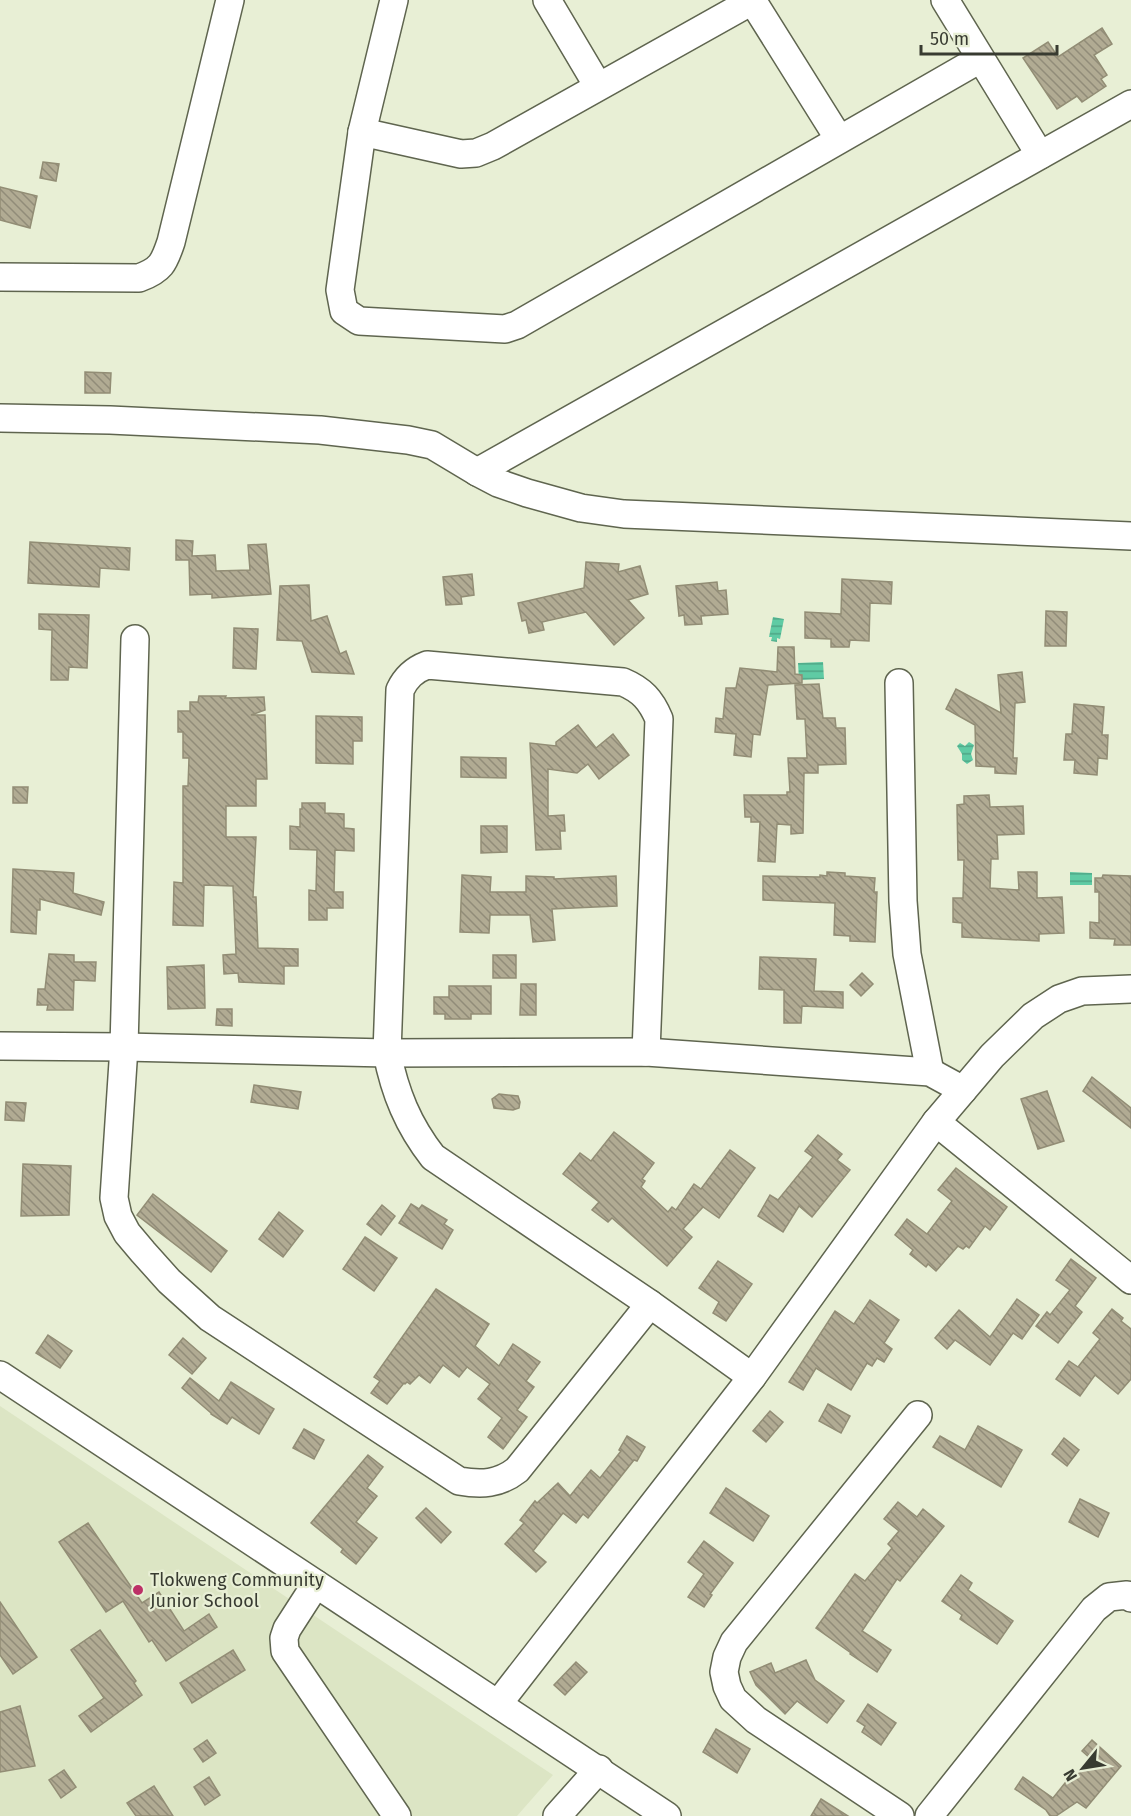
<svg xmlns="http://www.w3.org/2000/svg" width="1131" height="1816" viewBox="0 0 1131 1816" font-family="'Fira Sans',sans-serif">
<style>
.built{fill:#dce5c4}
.water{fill:url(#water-rules)}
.building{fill:url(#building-back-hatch);stroke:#928d75;stroke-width:1.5}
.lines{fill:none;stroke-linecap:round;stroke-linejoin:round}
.minor-casing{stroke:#5f654f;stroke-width:30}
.minor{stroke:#fff;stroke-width:27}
.poi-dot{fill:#bc3066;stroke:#e8efd5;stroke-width:2}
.labels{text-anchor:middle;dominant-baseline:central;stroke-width:4.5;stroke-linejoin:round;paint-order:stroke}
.poi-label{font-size:18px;fill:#383b31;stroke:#e8efd5;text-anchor:start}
</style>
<defs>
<pattern id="water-rules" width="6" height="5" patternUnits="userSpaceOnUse" patternTransform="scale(1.5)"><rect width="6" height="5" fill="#5fcba4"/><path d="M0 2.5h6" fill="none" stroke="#4fa686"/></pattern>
<pattern id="building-back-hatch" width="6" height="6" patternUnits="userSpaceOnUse" patternTransform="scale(1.5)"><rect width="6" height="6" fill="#b1ab93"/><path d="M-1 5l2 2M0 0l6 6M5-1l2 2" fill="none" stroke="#918c79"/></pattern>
</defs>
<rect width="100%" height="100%" fill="#e8efd5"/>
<!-- built -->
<polygon class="built" points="0,1406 553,1775 517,1816 0,1816"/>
<!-- water -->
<g class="water">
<polygon points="773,617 784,619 780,639 777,638 777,642 771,641 772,637 769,637"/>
<polygon points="823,662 824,679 799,680 798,663"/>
<polygon points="969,742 974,745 971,754 973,760 967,764 962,760 962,754 957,746 960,743 965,746"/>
<polygon points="1070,872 1092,873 1092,885 1070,885"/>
</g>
<!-- building -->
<g class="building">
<polygon points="1102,28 1112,44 1094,55 1107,75 1101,79 1106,86 1082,102 1077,96 1057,109 1023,58 1048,42 1058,57"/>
<polygon points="43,162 59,164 56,181 40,178"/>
<polygon points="0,187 37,196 30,228 0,220"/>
<polygon points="85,372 111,373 110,393 85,393"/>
<polygon points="176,540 193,541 192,556 215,555 216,571 250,570 248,545 266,544 271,594 212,598 212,594 190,595 189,560 176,560"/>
<polygon points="30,542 130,548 129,570 100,568 99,587 28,583"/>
<polygon points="586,562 619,564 618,572 640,566 648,594 628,600 644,618 614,645 586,612 542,622 544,630 529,633 526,620 522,621 518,603 584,588"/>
<polygon points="472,574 474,595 461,597 462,604 446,605 443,577"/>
<polygon points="842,579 892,582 891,604 870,603 869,641 850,640 849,647 831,647 831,639 805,638 805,612 841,614"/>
<polygon points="717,582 718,591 726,590 728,614 701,616 702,624 685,625 684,615 679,616 676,586"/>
<polygon points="309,585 311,621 327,616 340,654 346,651 354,674 312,672 302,641 277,640 280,586"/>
<polygon points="1046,611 1067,612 1066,646 1045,646"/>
<polygon points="39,614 89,615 87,668 69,667 68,680 51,680 52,630 39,629"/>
<polygon points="234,628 258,629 256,669 233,668"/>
<polygon points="778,647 794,647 795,674 802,675 802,683 768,685 760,735 753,734 751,757 734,755 736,734 715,732 716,718 723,719 726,688 736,688 740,668 777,672"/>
<polygon points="1022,672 1025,702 1015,703 1013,758 1017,758 1016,774 995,773 995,767 976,766 975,725 946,709 956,689 1001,713 998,675"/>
<polygon points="819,684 823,718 835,718 836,728 845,728 846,764 818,765 818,773 804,773 803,833 791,834 791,825 777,824 775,862 758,861 760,822 751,822 751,817 745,817 744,795 787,795 787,792 790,792 788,758 807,758 805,719 797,719 795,685"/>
<polygon points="199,696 226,696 225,698 264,697 265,710 251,715 265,715 267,779 256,779 256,806 226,806 226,837 256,837 253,897 256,897 258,948 298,949 298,966 284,966 284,984 239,982 238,973 224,974 223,955 236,954 233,886 204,885 203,926 173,925 174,882 183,883 183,786 188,786 189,758 183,758 183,732 178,732 178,711 190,711 190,702 198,702"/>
<polygon points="1074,704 1104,707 1102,735 1108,735 1107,759 1098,758 1097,775 1074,773 1075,760 1064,760 1066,734 1072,734"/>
<polygon points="316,716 362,717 362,741 353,741 353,764 316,763"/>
<polygon points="578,725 596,748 613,734 629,755 599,779 588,764 577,773 548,769 548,816 564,815 565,831 560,831 561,849 536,850 530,743 556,746 556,742"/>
<polygon points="461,757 506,758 506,778 461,777"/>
<polygon points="13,787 28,787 27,803 13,803"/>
<polygon points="989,795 990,807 1023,806 1024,834 997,835 998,859 991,859 990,888 1019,890 1018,872 1037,872 1037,898 1062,897 1064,933 1039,934 1039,941 962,937 962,923 953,922 953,898 963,898 964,860 958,860 957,805 964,804 964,796"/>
<polygon points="302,803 325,803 325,813 344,814 344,828 354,829 354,851 335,850 334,892 343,892 343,908 327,908 327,920 309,920 309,890 316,891 317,850 290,849 290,826 300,827 300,809 302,809"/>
<polygon points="481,826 507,826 507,852 481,853"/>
<polygon points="13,869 74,873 73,893 104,902 101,915 40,899 40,910 37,910 36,934 11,932"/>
<polygon points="827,872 845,873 845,876 875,878 874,892 877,892 875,942 850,941 850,936 834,935 835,903 763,900 763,876 820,877 820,875 827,876"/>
<polygon points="462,875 491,877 490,892 526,892 526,876 554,877 554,879 616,876 617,906 552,909 555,940 533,942 530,915 490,915 489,933 460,932"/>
<polygon points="1103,875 1131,876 1131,945 1114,945 1115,939 1090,938 1090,922 1099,923 1099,892 1095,892 1095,878 1102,878"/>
<polygon points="49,954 74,955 74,962 96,962 95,981 74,980 73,1010 47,1010 48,1005 37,1005 38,989 45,989"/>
<rect x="493" y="955" width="23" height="23"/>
<polygon points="760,957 816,959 814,991 843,992 843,1008 802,1006 801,1023 784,1023 784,990 759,989"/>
<polygon points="204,965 205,1008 168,1009 167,967"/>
<polygon points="862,973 873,984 861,996 850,985"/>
<polygon points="521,984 536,984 536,1015 520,1015"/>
<polygon points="449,986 491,986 491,1014 471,1014 471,1019 445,1019 445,1014 434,1014 434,997 449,997"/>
<polygon points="217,1009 232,1009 232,1026 216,1025"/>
<polygon points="1092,1077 1131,1108 1131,1128 1083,1091"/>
<polygon points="254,1085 301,1092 298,1109 251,1102"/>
<polygon points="1047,1091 1064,1141 1038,1149 1021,1099"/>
<polygon points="499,1094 518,1096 520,1102 519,1108 513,1110 494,1108 492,1099"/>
<polygon points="6,1102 26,1103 24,1121 5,1120"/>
<polygon points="614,1132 654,1163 642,1179 645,1181 641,1187 668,1212 672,1207 676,1210 694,1184 701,1189 730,1150 755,1168 719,1218 703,1207 683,1229 692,1237 667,1266 612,1218 608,1222 592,1210 599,1202 563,1174 580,1153 591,1161"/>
<polygon points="818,1135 842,1154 837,1160 850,1170 812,1217 799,1206 783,1232 758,1216 770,1195 778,1200 813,1157 805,1151"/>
<polygon points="23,1164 71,1166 69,1215 21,1216"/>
<polygon points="956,1168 1007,1207 990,1230 985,1226 969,1248 966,1246 963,1249 958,1246 936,1271 928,1264 926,1267 910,1254 913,1250 895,1235 907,1219 927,1234 952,1201 938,1190"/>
<polygon points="153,1194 227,1251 211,1272 137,1215"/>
<polygon points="411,1204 419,1209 422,1205 447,1220 444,1224 453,1230 442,1249 399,1223"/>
<polygon points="382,1205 395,1216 381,1235 367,1224"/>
<polygon points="279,1212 303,1231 283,1257 259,1239"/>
<polygon points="365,1237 397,1258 374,1291 343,1269"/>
<polygon points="1071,1259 1096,1278 1075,1306 1082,1312 1058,1343 1036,1326 1047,1312 1050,1315 1070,1290 1056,1280"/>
<polygon points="718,1261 752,1284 726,1321 713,1313 719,1302 699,1288"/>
<polygon points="436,1289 489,1324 475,1346 499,1366 513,1344 540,1362 526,1381 534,1387 517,1410 527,1417 503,1449 488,1437 502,1418 478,1399 490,1384 467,1367 459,1377 443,1365 430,1383 419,1375 410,1384 407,1382 405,1384 404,1383 387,1404 371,1393 380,1381 374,1377"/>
<polygon points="1017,1299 1039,1315 1022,1339 1013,1333 990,1365 955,1340 947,1349 935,1338 959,1310 990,1337"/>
<polygon points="870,1300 899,1320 884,1343 892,1349 884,1362 877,1358 872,1366 867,1363 851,1390 816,1368 803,1390 789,1382 835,1311 854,1324"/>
<polygon points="1112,1309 1123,1318 1121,1321 1131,1329 1131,1379 1118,1394 1095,1375 1080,1396 1056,1379 1069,1361 1078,1367 1100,1339 1093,1333"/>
<polygon points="48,1335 72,1351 60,1368 36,1353"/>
<polygon points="183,1338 206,1358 192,1374 169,1355"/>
<polygon points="190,1378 219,1401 231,1382 274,1409 259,1434 232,1417 227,1424 211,1414 211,1413 182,1388"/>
<polygon points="828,1404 850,1416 841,1433 819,1421"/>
<polygon points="770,1411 783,1422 766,1442 753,1431"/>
<polygon points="978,1426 1022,1450 1001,1487 933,1447 940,1436 965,1450"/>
<polygon points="304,1429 324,1440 314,1459 293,1448"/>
<polygon points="627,1436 645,1447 637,1461 634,1460 588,1518 583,1514 576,1523 563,1513 533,1551 546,1562 536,1572 505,1544 524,1523 520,1520 535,1501 537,1503 558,1483 570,1496 591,1470 600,1478 621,1451 619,1450"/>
<polygon points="1064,1438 1079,1450 1067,1466 1052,1454"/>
<polygon points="368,1455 383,1467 367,1488 377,1496 356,1522 377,1538 356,1564 341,1552 343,1549 311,1523"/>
<polygon points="726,1488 769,1516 753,1541 710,1513"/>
<polygon points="1080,1499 1109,1513 1098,1537 1069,1522"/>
<polygon points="898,1502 917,1517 923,1509 944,1526 900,1581 897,1579 862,1631 891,1650 877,1672 850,1654 851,1653 816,1628 855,1574 865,1581 892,1548 888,1544 899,1531 884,1519"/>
<polygon points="426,1508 451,1532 441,1543 416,1518"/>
<polygon points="88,1523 142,1603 159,1592 184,1631 209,1614 217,1627 166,1661 152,1640 149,1642 123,1601 106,1612 59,1542"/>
<polygon points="704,1541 733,1563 710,1594 712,1595 704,1607 688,1597 704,1574 688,1562"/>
<polygon points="961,1575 972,1583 968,1590 1013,1621 997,1644 960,1619 962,1615 942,1601"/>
<polygon points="0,1602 37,1657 13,1674 0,1655"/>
<polygon points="100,1630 136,1681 134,1683 142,1695 91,1732 79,1716 104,1698 71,1650"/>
<polygon points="233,1650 245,1670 192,1703 180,1683"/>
<polygon points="806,1660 815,1680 844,1701 827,1723 797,1701 785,1714 756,1685 750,1672 771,1663 775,1673"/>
<polygon points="576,1662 587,1672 565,1695 554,1685"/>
<polygon points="868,1704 896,1723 881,1745 862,1732 865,1726 857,1721"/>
<polygon points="20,1706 35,1766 0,1772 0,1712"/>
<polygon points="716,1729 750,1749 737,1773 703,1752"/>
<polygon points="207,1740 216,1753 203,1762 194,1749"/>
<polygon points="1092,1740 1121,1766 1086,1808 1077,1802 1056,1816 1050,1816 1046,1810 1015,1789 1023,1777 1053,1798 1069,1778 1072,1781 1091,1759 1082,1751"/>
<polygon points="64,1770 76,1787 61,1798 49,1780"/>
<polygon points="209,1777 220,1795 205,1805 194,1787"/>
<polygon points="154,1786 173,1816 136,1816 127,1803"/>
<polygon points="821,1799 848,1816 811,1816"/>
</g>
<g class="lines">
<defs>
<g id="minor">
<polyline points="394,0 362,132 340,290 344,311 359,321 505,329 517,325 980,59"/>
<polyline points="547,0 598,86"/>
<polyline points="752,0 839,139"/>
<polyline points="945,0 1040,155"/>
<polyline points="362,132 461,154 476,153 493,146 752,1"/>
<path d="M0,277L139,278C161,270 164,263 171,242L230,0"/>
<polyline points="0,418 110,420 320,430 408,440 432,445 477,472 498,483 527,493 581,508 624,514 1131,536"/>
<polyline points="477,472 1131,104"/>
<path d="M135,639L124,1047L114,1198L118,1216L127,1233L143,1252L169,1281L210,1318L459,1481C482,1485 499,1484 517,1470L650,1304"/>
<polyline points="899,683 903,901 907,954 930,1072"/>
<polyline points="0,1046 124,1047 387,1053 646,1052 930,1072 963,1090"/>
<path d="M646,1052L659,719C651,700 642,690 623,682L427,665C414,670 406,677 400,690L387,1053C395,1093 408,1125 433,1157L650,1304L752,1377"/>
<polyline points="936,1122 1131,1280"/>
<polyline points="0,1375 667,1816"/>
<polyline points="316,1584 287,1629 284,1638 285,1651 397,1816"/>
<polyline points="498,1704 752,1377 936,1122 992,1056 1033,1016 1059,999 1082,991 1131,989"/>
<polyline points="557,1816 599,1769"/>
<polyline points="900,1816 756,1720 733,1699 727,1686 724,1672 727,1657 734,1642 918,1415"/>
<polyline points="929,1816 1094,1609 1109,1597 1127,1595 1131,1598"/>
</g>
</defs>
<!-- minor casing -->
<use href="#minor" class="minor-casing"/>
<!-- minor -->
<use href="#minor" class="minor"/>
</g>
<!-- markers -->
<circle class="poi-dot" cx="138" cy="1590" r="6"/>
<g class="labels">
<!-- poi labels -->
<g class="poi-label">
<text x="150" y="1580">Tlokweng Community<tspan x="150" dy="21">Junior School</tspan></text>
</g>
</g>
<!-- north arrow -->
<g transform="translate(1083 1768) rotate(240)" stroke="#e8efd5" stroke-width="4.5" paint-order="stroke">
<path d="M0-4.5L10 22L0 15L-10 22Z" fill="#383b31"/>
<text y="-9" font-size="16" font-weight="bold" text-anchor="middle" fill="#383b31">N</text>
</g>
<!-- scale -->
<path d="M921 45v9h136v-9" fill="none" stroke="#383b31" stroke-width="3"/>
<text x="930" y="45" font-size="18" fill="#383b31" stroke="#e8efd5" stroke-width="4.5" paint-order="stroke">50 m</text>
</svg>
